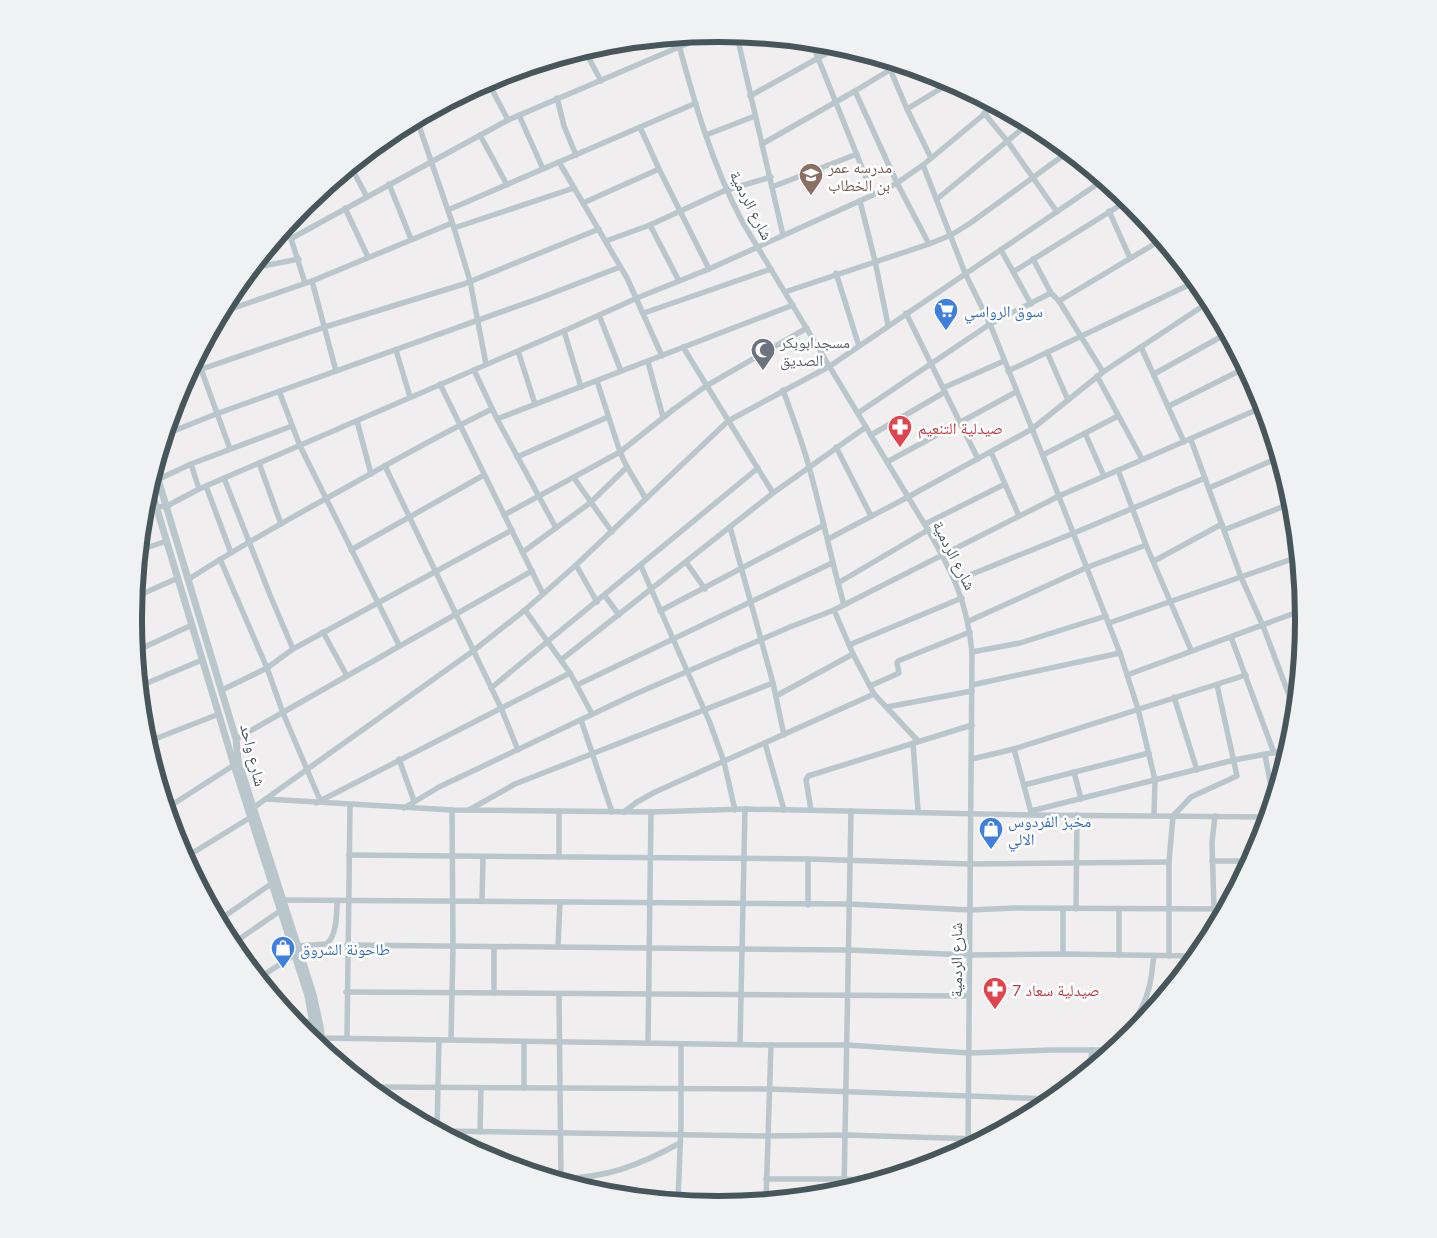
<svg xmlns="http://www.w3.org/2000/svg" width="1437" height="1238" viewBox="0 0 1437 1238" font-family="Lato,'Noto Naskh Arabic',sans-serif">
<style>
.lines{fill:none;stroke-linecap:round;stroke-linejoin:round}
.minor{stroke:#b9c6cb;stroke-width:5.5}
.tertiary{stroke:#b9c6cb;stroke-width:7}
.labels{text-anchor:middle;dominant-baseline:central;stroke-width:5;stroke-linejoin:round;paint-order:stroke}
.education-label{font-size:16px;fill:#785e54;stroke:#fff;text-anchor:start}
.street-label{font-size:16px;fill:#46565b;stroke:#fff}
.shop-label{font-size:16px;fill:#366cbe;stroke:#fff;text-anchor:start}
.worship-label{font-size:16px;fill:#5b616d;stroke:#fff;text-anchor:start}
.health-label{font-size:16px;fill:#be3a42;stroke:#fff;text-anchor:start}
.rim{fill:none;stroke:#46565b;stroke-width:6}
</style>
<rect width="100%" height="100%" fill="#f1eeef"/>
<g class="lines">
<!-- minor -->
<g class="minor">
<polyline points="737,36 783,235"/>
<path d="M677,38C694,101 712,165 743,223L928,530C953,574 967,601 972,652L968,1146"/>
<polyline points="812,43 873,195"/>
<polyline points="585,51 601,81"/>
<polyline points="887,62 907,109 931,158"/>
<polyline points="488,82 508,120"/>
<polyline points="488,83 503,76"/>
<polyline points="855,91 897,183 929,244"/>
<polyline points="750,96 838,47"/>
<polyline points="557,98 564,126 576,155"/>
<polyline points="907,109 950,83"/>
<polyline points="984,113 1008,142 1057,212"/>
<polyline points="519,115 543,169"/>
<polyline points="417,120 454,228 470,281 486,364"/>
<polyline points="640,127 659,169 709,269"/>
<polyline points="480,135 507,185"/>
<polyline points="706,135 755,116"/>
<polyline points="762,144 855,91 898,65"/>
<polyline points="559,162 627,278 662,356"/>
<polyline points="923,165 965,273 990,324 1049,471 1120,653 1138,709 1155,780 1154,815"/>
<polyline points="351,167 367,197"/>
<polyline points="389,184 411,239"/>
<polyline points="772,187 857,154"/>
<polyline points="937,199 1028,124"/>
<polyline points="860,201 875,261 888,325"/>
<polyline points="583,203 659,169"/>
<polyline points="345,208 368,257"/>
<polyline points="448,210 696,103"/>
<polyline points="1109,211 1130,258"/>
<polyline points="650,225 679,281"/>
<polyline points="287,226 305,283"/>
<polyline points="454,228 574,188"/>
<polyline points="292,238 508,120 679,47 714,34"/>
<polyline points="606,241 650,225 726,190 771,177"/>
<polyline points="1001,250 1031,304"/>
<polyline points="1033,259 1051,293 1059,301 1103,372"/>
<polyline points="253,268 299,259"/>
<polyline points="1013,272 1127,201"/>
<polyline points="836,273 859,346"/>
<polyline points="312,281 336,371"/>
<polyline points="785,292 929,244 951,235 969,224 1068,152"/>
<polyline points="1059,301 1161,240"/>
<polyline points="222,312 312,281 452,223"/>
<polyline points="644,313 771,269"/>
<polyline points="906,313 978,459"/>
<polyline points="599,315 621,371"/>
<polyline points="564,331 581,387"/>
<polyline points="683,347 773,493"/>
<polyline points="1141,347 1184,442"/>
<polyline points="396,350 410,397"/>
<polyline points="518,351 535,404"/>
<polyline points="1047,352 1068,400"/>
<polyline points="197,358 230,449"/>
<polyline points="648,362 663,417"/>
<polyline points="474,370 497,419 556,528"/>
<polyline points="1008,371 1195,282"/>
<polyline points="190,373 325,327 464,284 599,229"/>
<polyline points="1154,374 1226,334"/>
<polyline points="1097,376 1142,459"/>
<polyline points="597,381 620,452 627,467 646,499"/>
<polyline points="440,384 543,594"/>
<polyline points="943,388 1004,361"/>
<path d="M783,390C792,415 802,441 809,467C822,513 831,559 844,605"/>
<polyline points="279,391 300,446 399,645"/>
<polyline points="1169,406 1245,368"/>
<polyline points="858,413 990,324 1051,293"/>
<polyline points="497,419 793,305"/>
<polyline points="357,421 371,474"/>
<polyline points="1085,433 1104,476"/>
<polyline points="166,434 216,414 540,298 620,267"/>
<polyline points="871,435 945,392"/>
<polyline points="1191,440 1241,577 1263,626 1295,711"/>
<polyline points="836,447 871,516"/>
<polyline points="991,452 1019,516"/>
<polyline points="1043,455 1118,416"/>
<polyline points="517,457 608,417"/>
<polyline points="887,462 1016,392"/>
<polyline points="259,463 281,524"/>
<polyline points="191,464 199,489"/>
<polyline points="385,466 501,708 518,750"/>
<polyline points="1118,470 1146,545 1191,650"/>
<polyline points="224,478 270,595 293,649"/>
<polyline points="574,478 612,532"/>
<polyline points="159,479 191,464 292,426"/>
<polyline points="206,486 231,553"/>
<polyline points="1209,488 1278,458"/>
<polyline points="144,512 157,507 167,506 199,489 564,331 637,298 709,269 873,195 897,183 923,165 994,106"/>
<polyline points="504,515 620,452 674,409 706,386 807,328"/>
<polyline points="925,524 1005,484"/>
<polyline points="730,527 773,683 784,735"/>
<polyline points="1224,530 1292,503"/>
<polyline points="828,539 908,497 1032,429 1103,372 1209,302"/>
<polyline points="140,550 167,541"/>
<polyline points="351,550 484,475"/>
<polyline points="523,552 590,503 627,467"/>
<polyline points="220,559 267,668 283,713 320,800"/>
<polyline points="1154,561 1222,524"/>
<polyline points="686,562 705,589"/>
<polyline points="576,565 597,602"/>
<polyline points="641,566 710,723 724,762 735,810"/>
<path d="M189,579C240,546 294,516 347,487C395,460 443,433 492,409"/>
<polyline points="955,581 1074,533 1205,478"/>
<polyline points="838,583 928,530"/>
<polyline points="605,596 619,615"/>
<polyline points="135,597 178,578"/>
<polyline points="525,610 570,673 592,714"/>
<polyline points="834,610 853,654 874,694 918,741"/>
<polyline points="660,611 824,525"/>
<polyline points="969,621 1088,567 1146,545"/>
<polyline points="1109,623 1298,557"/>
<polyline points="323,632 347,676"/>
<polyline points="1231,637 1274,753"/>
<polyline points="849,645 962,598"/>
<polyline points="136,651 192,625"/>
<polyline points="972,652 1020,643 1106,616"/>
<polyline points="561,660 773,493 866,427"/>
<polyline points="1127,675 1303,610"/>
<polyline points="577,685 832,563"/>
<polyline points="972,685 1120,653"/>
<polyline points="140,686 202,660"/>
<polyline points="870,686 899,673 897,663 898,661 970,632"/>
<polyline points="491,688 758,468"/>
<polyline points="222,690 267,668 293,649 512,530"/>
<polyline points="776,696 853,654"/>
<polyline points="1174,697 1197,770"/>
<polyline points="887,707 972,691"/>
<polyline points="581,720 612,812"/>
<polyline points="236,739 532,571"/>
<polyline points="147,742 219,714"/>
<polyline points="765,743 784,810"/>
<polyline points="913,743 918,811"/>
<polyline points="1014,749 1031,812"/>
<polyline points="1265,755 1273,797"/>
<polyline points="399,759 414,801"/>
<polyline points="972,759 1014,749 1246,675"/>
<polyline points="1074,772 1081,799"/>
<polyline points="1024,785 1149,753"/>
<polyline points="266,799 452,810 651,812 745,809 1032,815 1267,817"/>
<polyline points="316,803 570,673"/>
<polyline points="166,804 211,905"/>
<polyline points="167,808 234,765"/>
<polyline points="404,808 439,787 633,695 790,627 834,610 1059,496 1263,407"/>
<polyline points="469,810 515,784 773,683"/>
<polyline points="811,810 806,780 808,776 972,725"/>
<polyline points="559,811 559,857"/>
<polyline points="1031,811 1234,760 1287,750"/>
<polyline points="624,812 637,802 655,792 874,694"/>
<polyline points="349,855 808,859 970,864 1169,862"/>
<polyline points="186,857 251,817 253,808 473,651 525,610 576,565 728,421 830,366 1102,181"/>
<polyline points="808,859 808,905"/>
<polyline points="1212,861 1249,861"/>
<polyline points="282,900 848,904 970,910 1014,908 1224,909"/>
<polyline points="482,901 483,857"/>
<polyline points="1063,909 1063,954"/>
<polyline points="1076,909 1077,815"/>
<polyline points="1119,909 1119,955"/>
<polyline points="1214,909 1212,842 1215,816"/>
<polyline points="219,920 271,884"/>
<polyline points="232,944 280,911"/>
<polyline points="347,945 848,950 969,955 1063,954 1195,956"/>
<path d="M298,946L326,944C337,937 337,912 337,901"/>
<polyline points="558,947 560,902"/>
<polyline points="1169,956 1169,862 1173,816 1191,797 1237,776 1217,685"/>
<polyline points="259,978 294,955"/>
<polyline points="346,992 969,996"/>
<polyline points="494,993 494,947"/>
<polyline points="559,995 561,1180"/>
<polyline points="298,1025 313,1021"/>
<polyline points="322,1038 771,1045 847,1045 969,1053 1052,1050 1111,1050"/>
<polyline points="347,1038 350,805"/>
<polyline points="451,1040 453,947 452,810"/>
<polyline points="524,1042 524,1088"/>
<polyline points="648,1043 651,812"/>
<polyline points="740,1044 745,809"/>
<path d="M1110,1050C1126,1033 1142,1014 1148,991C1152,980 1152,967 1154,956"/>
<polyline points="1090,1067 1092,1050"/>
<polyline points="370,1087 770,1089 1052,1099"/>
<polyline points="437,1129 439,1040"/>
<polyline points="441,1131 767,1136 845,1135 981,1139"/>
<polyline points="480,1132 481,1088"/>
<path d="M558,1179C606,1178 638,1166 680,1143"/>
<polyline points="766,1179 844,1179 874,1181"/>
<polyline points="844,1190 851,811"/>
<polyline points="678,1200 681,1126 681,1044"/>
<polyline points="766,1200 771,1045"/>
<polyline points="732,1203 766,1193"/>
</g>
<!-- tertiary -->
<g class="tertiary">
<polyline points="155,469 236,739 238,760 313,994 320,1026 323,1048"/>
<polyline points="150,486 234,765 308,996 316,1042"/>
</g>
</g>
<!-- icons -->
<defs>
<symbol id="school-pin" viewBox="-11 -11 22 30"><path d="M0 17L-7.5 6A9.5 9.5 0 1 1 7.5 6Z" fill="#8d6e63" stroke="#fff"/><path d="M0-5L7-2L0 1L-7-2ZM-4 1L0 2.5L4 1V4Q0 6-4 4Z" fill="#fff"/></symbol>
<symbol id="supermarket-pin" viewBox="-11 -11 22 30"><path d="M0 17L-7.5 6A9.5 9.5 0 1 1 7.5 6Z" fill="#3f7fe0" stroke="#fff"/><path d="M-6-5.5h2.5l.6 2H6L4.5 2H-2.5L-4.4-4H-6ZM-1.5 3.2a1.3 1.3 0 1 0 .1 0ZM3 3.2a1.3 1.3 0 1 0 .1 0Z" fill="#fff"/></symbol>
<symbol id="mosque-pin" viewBox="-11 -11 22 30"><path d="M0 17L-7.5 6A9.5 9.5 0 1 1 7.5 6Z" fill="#6b7280" stroke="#fff"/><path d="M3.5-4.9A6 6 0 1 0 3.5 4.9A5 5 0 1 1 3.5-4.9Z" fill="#fff"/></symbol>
<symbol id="pharmacy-pin" viewBox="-11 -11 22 30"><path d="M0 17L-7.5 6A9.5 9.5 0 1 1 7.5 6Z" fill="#e0444e" stroke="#fff"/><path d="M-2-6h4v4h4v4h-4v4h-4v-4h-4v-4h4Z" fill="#fff"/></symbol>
<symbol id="shop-pin" viewBox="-11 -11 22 30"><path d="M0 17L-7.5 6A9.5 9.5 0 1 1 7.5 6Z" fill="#3f7fe0" stroke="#fff"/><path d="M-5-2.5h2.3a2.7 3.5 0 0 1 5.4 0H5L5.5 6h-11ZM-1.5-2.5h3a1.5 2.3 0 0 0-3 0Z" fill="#fff"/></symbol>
</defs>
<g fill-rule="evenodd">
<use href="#school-pin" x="797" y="161" width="28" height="38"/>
<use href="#supermarket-pin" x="932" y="296" width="28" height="38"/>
<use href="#mosque-pin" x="749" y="336" width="28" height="38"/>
<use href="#pharmacy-pin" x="886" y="413" width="28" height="38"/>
<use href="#shop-pin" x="977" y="815" width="28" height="38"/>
<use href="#shop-pin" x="269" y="934" width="28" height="38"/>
<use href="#pharmacy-pin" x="981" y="975" width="28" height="38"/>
</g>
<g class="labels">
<!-- education labels -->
<g class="education-label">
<text x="828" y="166">مدرسه عمر<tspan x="828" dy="18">بن الخطاب</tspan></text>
</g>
<!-- street labels -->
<g class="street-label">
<text transform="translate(752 205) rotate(63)">شارع الردمية</text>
<text transform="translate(955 555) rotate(63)">شارع الردمية</text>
<text transform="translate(254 755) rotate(76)">شارع واحد</text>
<text transform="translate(955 960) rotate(-90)">شارع الردمية</text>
</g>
<!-- shop labels -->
<g class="shop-label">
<text x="964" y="310">سوق الرواسي</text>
<text x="1008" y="820">مخبز الفردوس<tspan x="1008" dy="18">الالي</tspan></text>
<text x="300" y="948">طاحونة الشروق</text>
</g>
<!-- worship labels -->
<g class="worship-label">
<text x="780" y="341">مسجدابوبكر<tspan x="780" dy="18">الصديق</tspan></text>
</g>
<!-- health labels -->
<g class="health-label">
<text x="918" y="427">صيدلية التنعيم</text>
<text x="1012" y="989">صيدلية سعاد 7</text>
</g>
</g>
<!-- crop -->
<path d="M0 0H1437V1238H0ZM718 42H719A576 576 0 0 1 1295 618V620A576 576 0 0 1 719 1196H718A576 576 0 0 1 142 620V618A576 576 0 0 1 718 42Z" fill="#f0f1f2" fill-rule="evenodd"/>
<path class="rim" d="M718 42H719A576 576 0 0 1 1295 618V620A576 576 0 0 1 719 1196H718A576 576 0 0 1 142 620V618A576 576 0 0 1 718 42Z"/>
</svg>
